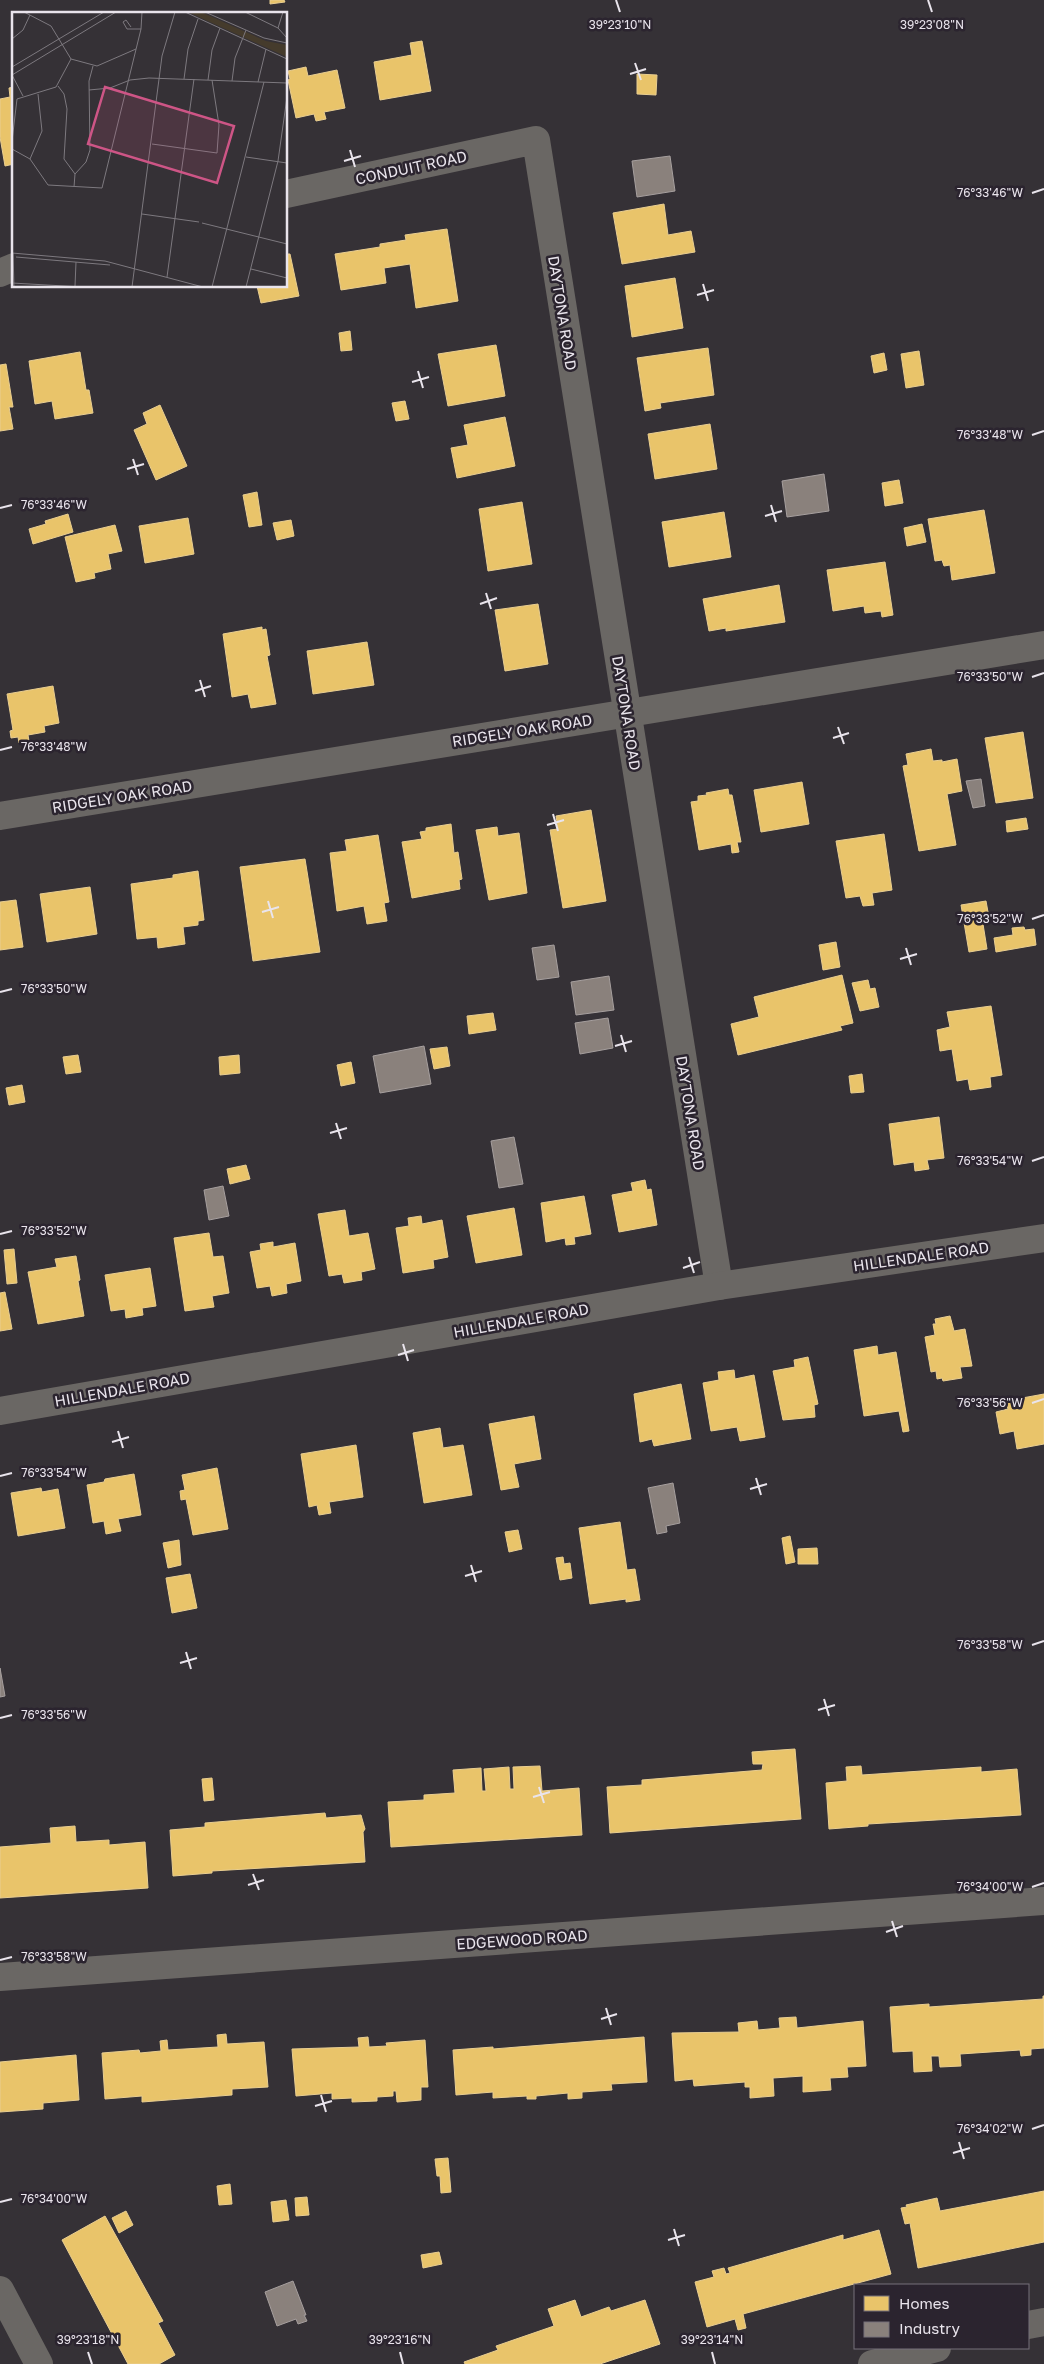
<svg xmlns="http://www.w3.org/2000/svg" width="1044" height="2364" viewBox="0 0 1044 2364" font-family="'Golos Text',sans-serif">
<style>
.homes{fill:#e9c46a;stroke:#e9ce91}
.industry{fill:#8a817c;stroke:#a69f9e}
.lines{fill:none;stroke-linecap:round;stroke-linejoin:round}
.street{stroke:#6a6764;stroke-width:28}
.ticks{fill:none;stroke:#e9e4ec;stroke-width:2}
.labels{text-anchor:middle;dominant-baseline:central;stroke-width:5;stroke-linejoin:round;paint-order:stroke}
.street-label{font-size:15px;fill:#e9e4ec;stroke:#2b242f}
.inset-road{fill:none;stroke:#7d797f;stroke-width:1}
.view{fill:#ce5586;fill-opacity:0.15;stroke:#ce5586;stroke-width:2.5}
.inset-edge{fill:none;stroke:#e9e4ec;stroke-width:2.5}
.ticks-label{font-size:12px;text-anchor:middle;fill:#e9e4ec;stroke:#2b242f;stroke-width:5;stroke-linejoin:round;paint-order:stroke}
</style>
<rect width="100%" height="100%" fill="#353136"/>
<!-- homes -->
<g class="homes">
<polygon points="270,0 284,0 285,2 270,4"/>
<polygon points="422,41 431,91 380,100 374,62 412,55 410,43"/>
<polygon points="306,67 308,76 337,70 345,108 324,112 326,119 316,121 314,114 296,118 288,80 290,79 288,71"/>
<polygon points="637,74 657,75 656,95 637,94"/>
<polygon points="14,87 14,164 5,166 0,137 0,99 10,97 9,88"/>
<polygon points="664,204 668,235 691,231 695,252 622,264 613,213"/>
<polygon points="447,229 458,301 416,308 410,264 384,268 386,283 341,290 335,254 380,247 380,244 406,240 405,235"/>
<polygon points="286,254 290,254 299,296 261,303 257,286 286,286"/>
<polygon points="675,278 683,328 632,337 625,286"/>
<polygon points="350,331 352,350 341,351 339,333"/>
<polygon points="496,345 505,396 448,406 438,354"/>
<polygon points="708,348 714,395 660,403 661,408 645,411 637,358"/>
<polygon points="919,351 924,385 906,388 901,354"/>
<polygon points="80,352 86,390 89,390 93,413 55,419 52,401 35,404 29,361"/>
<polygon points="884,353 887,370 874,373 871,356"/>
<polygon points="6,364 13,407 9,407 13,429 0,431 0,365"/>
<polygon points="405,401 409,419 396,421 392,403"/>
<polygon points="160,405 187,466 156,480 134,430 147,424 143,413"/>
<polygon points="505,417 515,466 457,478 451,448 468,445 464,425"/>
<polygon points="710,424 717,469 655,479 648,434"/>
<polygon points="899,480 903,503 885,506 882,483"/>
<polygon points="257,492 262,525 249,527 243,495"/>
<polygon points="522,502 532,564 488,571 479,509"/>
<polygon points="984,510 995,573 952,580 950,565 944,566 942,560 935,561 928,519"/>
<polygon points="724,512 731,557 669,567 662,522"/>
<polygon points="68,514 73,532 33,544 29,529 46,524 45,521"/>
<polygon points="188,518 194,554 145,563 139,526"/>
<polygon points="291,520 294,536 277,540 273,523"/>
<polygon points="922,524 926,542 907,546 904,528"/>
<polygon points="115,525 122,551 108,554 111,569 94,573 95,578 76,582 65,537"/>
<polygon points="885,562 893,615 882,617 881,611 865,613 864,606 833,611 827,570"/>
<polygon points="779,585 785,622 726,631 726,628 709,631 703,599"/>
<polygon points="538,604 548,664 505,671 495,610"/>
<polygon points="262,627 262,630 266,629 270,655 267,656 276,704 251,708 248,694 232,697 223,634"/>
<polygon points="367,642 374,685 313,694 307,651"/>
<polygon points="53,686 59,723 44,726 45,732 28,735 29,741 19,743 18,737 11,738 10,731 13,730 7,694"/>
<polygon points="1023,732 1033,798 996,803 985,738"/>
<polygon points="931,749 933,761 942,760 942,762 957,759 962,791 947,794 956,845 919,851 903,766 908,765 906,754"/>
<polygon points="802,782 809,824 761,832 754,790"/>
<polygon points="728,789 729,795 732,795 741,842 737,842 739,852 732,853 731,844 699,850 691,802 698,801 698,796 707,795 706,793"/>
<polygon points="591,810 606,901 563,908 550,830 558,829 556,816"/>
<polygon points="1026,818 1028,829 1007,832 1006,821"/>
<polygon points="451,824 454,853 458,852 462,879 459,880 460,889 412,898 402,842 422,839 420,832 426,831 426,828"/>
<polygon points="497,827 498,836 519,833 527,893 489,900 476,830"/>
<polygon points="884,834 892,890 872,893 874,905 863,906 860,896 846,898 836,841"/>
<polygon points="378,835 389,902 384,903 387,921 367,924 364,906 337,911 330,853 347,851 345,840"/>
<polygon points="305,859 320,952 253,961 240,867"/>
<polygon points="198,871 204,920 198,921 198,925 183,927 185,944 158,948 157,937 137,939 131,884 173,878 173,875"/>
<polygon points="90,887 97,934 47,942 40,894"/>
<polygon points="16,900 23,947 0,950 0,902"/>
<polygon points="986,901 990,923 983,924 987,949 969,952 961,905"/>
<polygon points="1024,927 1025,930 1034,929 1036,945 996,952 994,938 1013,935 1012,928"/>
<polygon points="836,942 840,967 823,970 819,945"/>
<polygon points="842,975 853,1023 840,1026 842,1030 738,1055 731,1024 759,1017 754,997"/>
<polygon points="868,980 870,989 875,988 879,1007 860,1011 852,983"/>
<polygon points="991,1006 1002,1075 990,1077 991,1087 970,1090 968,1079 957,1081 952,1049 940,1051 937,1030 950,1027 947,1012"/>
<polygon points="493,1013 496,1030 469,1034 467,1016"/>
<polygon points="447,1047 450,1066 434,1069 430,1049"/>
<polygon points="78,1055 81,1072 66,1074 63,1057"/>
<polygon points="239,1055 240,1073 220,1075 219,1057"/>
<polygon points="351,1062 355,1083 341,1086 337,1065"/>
<polygon points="862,1074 864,1092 851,1093 849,1076"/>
<polygon points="22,1085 25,1102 9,1105 6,1088"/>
<polygon points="939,1117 944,1158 927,1160 929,1169 915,1171 914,1162 894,1165 889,1124"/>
<polygon points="246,1165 250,1179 230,1184 227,1169"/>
<polygon points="645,1180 647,1190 651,1189 657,1225 619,1232 612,1195 633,1191 631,1183"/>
<polygon points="584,1196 591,1234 574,1237 575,1244 566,1245 565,1238 546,1242 541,1203"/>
<polygon points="514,1208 522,1255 476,1263 467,1216"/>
<polygon points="345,1210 349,1236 368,1233 375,1269 361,1272 362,1280 344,1283 342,1274 329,1276 318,1214"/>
<polygon points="421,1216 422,1224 442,1220 448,1257 433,1260 434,1268 403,1273 396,1228 409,1226 408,1218"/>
<polygon points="209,1233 213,1257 223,1256 229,1293 212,1296 214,1307 185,1311 174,1238"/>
<polygon points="273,1242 273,1247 295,1243 301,1281 286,1284 287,1293 272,1296 270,1286 257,1288 250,1252 261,1250 260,1244"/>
<polygon points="14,1249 17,1283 7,1284 4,1250"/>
<polygon points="76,1256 80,1280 78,1281 84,1316 38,1324 28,1272 57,1267 55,1259"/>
<polygon points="150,1268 156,1306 142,1308 143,1315 126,1318 125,1309 111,1311 105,1275"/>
<polygon points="5,1292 12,1329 0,1331 0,1293"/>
<polygon points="950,1316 954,1331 965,1329 972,1366 960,1367 962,1378 943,1381 942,1378 937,1379 936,1371 931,1372 925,1337 935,1335 933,1324 936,1324 935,1319"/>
<polygon points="877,1346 878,1355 896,1352 909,1431 903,1432 899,1411 864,1416 854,1350"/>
<polygon points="808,1357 818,1404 814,1405 815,1417 783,1420 773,1371 795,1367 794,1360"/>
<polygon points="734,1370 735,1379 754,1375 765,1437 740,1441 737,1427 711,1431 703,1383 719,1380 718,1372"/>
<polygon points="681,1384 691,1439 654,1446 652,1439 640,1442 634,1394"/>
<polygon points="1044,1394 1044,1444 1017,1449 1014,1431 1000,1434 996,1412 1008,1409 1006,1401"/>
<polygon points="534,1416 541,1459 514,1464 519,1487 501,1490 489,1424"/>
<polygon points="440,1428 443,1448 463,1445 472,1495 424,1503 413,1433"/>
<polygon points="356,1445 363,1497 329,1502 331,1513 319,1515 317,1505 309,1507 301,1454"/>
<polygon points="217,1468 228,1529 193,1535 186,1499 181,1500 180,1491 185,1490 182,1475"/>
<polygon points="134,1474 141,1515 118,1519 121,1531 106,1534 104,1521 93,1523 87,1485 104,1482 105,1479"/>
<polygon points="41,1488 42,1492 58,1489 65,1528 18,1536 11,1493"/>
<polygon points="620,1522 627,1570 635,1569 640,1600 626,1602 626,1599 590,1604 579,1528"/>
<polygon points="518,1530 522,1549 509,1552 505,1532"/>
<polygon points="790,1536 795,1562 786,1564 782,1538"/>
<polygon points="179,1540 181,1565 168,1568 163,1543"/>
<polygon points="817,1548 818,1564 798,1564 798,1549"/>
<polygon points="563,1557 564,1564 570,1563 572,1578 560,1580 556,1558"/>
<polygon points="190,1574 197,1608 172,1613 166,1578"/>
<polygon points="795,1749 801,1819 610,1833 607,1787 642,1785 642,1780 762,1770 763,1764 753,1764 752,1752"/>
<polygon points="540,1766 542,1791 579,1788 582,1835 391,1847 388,1802 424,1800 424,1795 455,1793 453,1770 481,1768 482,1791 486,1791 484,1769 509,1767 510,1789 514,1789 513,1767"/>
<polygon points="861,1766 862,1775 981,1767 981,1772 1017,1769 1021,1815 868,1824 868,1826 829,1829 826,1783 847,1781 846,1767"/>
<polygon points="212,1778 214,1800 204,1801 202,1779"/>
<polygon points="325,1813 326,1818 361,1815 365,1829 363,1832 365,1862 212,1871 212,1873 173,1876 170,1830 205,1827 205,1823"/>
<polygon points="75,1826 76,1842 109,1840 109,1845 145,1842 148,1888 0,1898 0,1847 51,1843 50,1828"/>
<polygon points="1043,1996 1044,1996 1044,2048 1031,2049 1031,2055 1021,2056 1020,2050 960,2054 961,2066 940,2067 939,2056 931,2056 932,2071 914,2072 913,2051 893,2052 890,2007 929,2004 929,2007 1043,1999"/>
<polygon points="796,2017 797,2028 863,2021 866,2066 847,2067 848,2077 830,2078 831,2090 803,2092 803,2076 773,2078 774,2096 750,2098 750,2087 745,2087 745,2082 694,2086 693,2079 675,2081 672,2033 739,2032 738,2023 757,2021 758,2030 780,2028 779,2018"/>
<polygon points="226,2034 227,2044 264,2042 268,2087 232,2089 232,2095 142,2102 142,2096 105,2099 102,2053 139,2050 140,2053 161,2051 160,2041 167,2040 168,2050 218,2047 217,2035"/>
<polygon points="368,2037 369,2047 387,2046 386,2043 425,2040 428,2087 421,2087 421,2100 397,2102 396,2091 393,2091 393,2096 377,2097 377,2101 352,2102 352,2098 332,2099 332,2093 296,2096 292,2049 359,2047 358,2038"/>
<polygon points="644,2037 647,2082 611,2084 612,2090 582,2092 582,2098 568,2099 568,2093 536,2096 536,2099 527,2099 527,2096 493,2098 493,2092 456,2095 453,2050 493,2047 493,2049"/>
<polygon points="76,2055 79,2100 43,2103 43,2109 0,2112 0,2062"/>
<polygon points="448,2158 451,2192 441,2193 440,2176 437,2176 435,2159"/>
<polygon points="230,2184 232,2204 219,2205 217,2186"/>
<polygon points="1044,2191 1044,2242 918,2268 910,2223 905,2224 901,2208 907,2207 906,2205 937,2198 940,2211"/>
<polygon points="307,2197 309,2215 296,2216 295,2198"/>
<polygon points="286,2200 289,2220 273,2222 271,2202"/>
<polygon points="126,2211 133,2225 119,2233 112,2218"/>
<polygon points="105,2216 163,2321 158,2323 175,2355 159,2364 128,2364 62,2240"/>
<polygon points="879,2230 891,2274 743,2314 746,2328 738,2330 735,2319 707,2327 695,2282 714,2277 712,2271 724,2268 726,2274 730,2273 728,2268 843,2235 843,2240"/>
<polygon points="439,2252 442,2264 423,2268 421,2255"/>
<polygon points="575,2300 581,2317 609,2307 611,2311 645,2300 660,2344 600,2364 465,2364 464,2362 498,2350 496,2346 554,2326 548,2309"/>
</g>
<!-- industry -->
<g class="industry">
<polygon points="670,156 675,191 637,197 632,161"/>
<polygon points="824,474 829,511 787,517 782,481"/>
<polygon points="981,779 985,806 973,808 966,781"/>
<polygon points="554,945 559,977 537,980 532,948"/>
<polygon points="609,976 614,1010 576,1015 571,982"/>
<polygon points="608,1018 613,1048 580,1054 575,1023"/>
<polygon points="424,1046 431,1084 380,1093 373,1056"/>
<polygon points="514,1137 523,1184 499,1188 491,1141"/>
<polygon points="223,1186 229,1216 209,1220 204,1190"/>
<polygon points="673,1483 680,1523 666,1526 667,1532 657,1534 648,1488"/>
<polygon points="0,1668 5,1696 0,1697"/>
<polygon points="293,2281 306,2315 304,2315 307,2321 298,2324 296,2319 277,2326 265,2292"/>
</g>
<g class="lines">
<!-- street -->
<g class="street">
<polyline points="286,194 536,140 719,1286"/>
<polyline points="0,273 14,267"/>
<polyline points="0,816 1044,645"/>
<polyline points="0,1411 719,1286 1044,1238"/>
<polyline points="0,1977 1044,1901"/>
<polyline points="0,2290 39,2364"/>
<polyline points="1028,2325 1044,2322"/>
<polyline points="872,2364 937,2348"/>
</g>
</g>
<!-- ticks -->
<path class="ticks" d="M616,0L620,12M928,0L932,12M635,63L641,80M630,74L646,69M350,150L355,167M344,161L361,156M1032,193L1044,189M703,284L708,301M697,295L714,290M418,371L423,388M412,382L429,377M1032,435L1044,431M133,459L138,475M127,469L144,464M771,505L776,522M0,508L12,505M765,516L782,511M486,593L491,609M480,604L497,598M1032,677L1044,673M200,680L205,697M195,691L211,686M838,727L844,744M833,738L849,733M0,750L12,747M553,814L558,831M547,825L564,820M268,901L273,918M262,912L279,907M1032,919L1044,915M906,948L911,965M900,959L917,954M0,992L12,989M621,1035L626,1052M615,1046L632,1041M336,1123L341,1139M330,1133L347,1128M1032,1161L1044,1157M0,1234L12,1231M689,1257L694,1273M683,1268L700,1262M403,1344L408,1361M398,1355L414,1350M1032,1403L1044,1399M118,1431L123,1448M112,1442L129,1437M0,1476L12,1473M756,1478L761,1495M750,1489L767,1484M471,1565L476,1582M465,1576L482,1571M1032,1645L1044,1641M186,1652L191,1669M180,1663L197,1658M824,1699L829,1716M818,1710L835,1705M0,1718L12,1715M539,1787L544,1803M533,1797L550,1792M253,1874L259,1890M248,1885L264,1880M1032,1887L1044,1883M892,1921L897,1937M886,1932L903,1926M0,1960L12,1957M606,2008L611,2025M601,2019L617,2014M321,2095L326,2112M315,2106L332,2101M1032,2129L1044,2125M959,2142L964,2159M953,2153L970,2148M0,2202L12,2199M674,2229L679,2246M668,2240L685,2235M88,2352L92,2364M400,2352L403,2364M712,2352L715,2364"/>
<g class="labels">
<!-- street labels -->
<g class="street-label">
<text transform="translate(411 167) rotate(-12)">CONDUIT ROAD</text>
<text transform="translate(563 313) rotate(81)">DAYTONA ROAD</text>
<text transform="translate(627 713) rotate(81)">DAYTONA ROAD</text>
<text transform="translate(522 730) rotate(-9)">RIDGELY OAK ROAD</text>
<text transform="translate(122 796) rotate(-9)">RIDGELY OAK ROAD</text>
<text transform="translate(691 1113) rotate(81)">DAYTONA ROAD</text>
<text transform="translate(921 1256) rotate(-8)">HILLENDALE ROAD</text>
<text transform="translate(521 1320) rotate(-10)">HILLENDALE ROAD</text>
<text transform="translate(122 1389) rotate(-10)">HILLENDALE ROAD</text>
<text transform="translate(522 1939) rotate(-4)">EDGEWOOD ROAD</text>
</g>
</g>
<!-- overview -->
<g transform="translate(12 12)">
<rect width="275" height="275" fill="#353136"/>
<path d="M176,0H189L254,29L275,33V45Z" fill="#453b2c"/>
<path class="inset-road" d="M12,0L39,14L59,47M173,0L275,47M193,0L252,26L275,31M233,0L266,16L275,26M119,15L114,8L111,10L115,17H129M266,16L271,0M0,27L11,18L18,3M59,47L85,54L124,37M0,55L92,0M0,63L11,84M0,63L104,0M172,67L176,37L186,7M196,68L200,38L208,16M220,69L223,46L234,18M246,70L254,37M46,74L52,82L55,97L52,147L63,162M77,78L98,76L118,68L137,66L275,71M0,129L5,87L44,75L59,47M140,132L205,141L207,113L200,68M0,137L18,147L36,173L90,176L129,17L130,0M234,145L275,151M18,147L30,119L26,82M62,175L63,162L74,150L78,138L77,69L81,54M130,202L187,210M190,211L275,232M0,241L93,249L191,275M1,241L2,275M4,245L98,253M239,257L275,266M155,265L182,67M0,271L70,275M63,274L64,250M120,275L150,44L163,0M200,275L252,70M234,275L266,149L275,85"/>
<path class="view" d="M93,75L222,114L205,171L76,132Z"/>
<rect width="275" height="275" class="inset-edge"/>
</g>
<g class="ticks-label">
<text x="932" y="29">39°23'08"N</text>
<text x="620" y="29">39°23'10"N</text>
<text x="990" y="197">76°33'46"W</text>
<text x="990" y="439">76°33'48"W</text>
<text x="54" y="509">76°33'46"W</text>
<text x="990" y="681">76°33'50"W</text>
<text x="54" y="751">76°33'48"W</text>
<text x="990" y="923">76°33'52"W</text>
<text x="54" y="993">76°33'50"W</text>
<text x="990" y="1165">76°33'54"W</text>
<text x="54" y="1235">76°33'52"W</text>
<text x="990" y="1407">76°33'56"W</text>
<text x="54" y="1477">76°33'54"W</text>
<text x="990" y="1649">76°33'58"W</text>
<text x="54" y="1719">76°33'56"W</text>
<text x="990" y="1891">76°34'00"W</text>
<text x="54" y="1961">76°33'58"W</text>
<text x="990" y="2133">76°34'02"W</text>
<text x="54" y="2203">76°34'00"W</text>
<text x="88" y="2344">39°23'18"N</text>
<text x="400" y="2344">39°23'16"N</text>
<text x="712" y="2344">39°23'14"N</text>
</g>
<!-- legend -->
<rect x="854" y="2284" width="175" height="65" fill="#2b242f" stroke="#77717b"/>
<rect x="864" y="2296" width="25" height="15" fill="#e9c46a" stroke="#77717b"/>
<text x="899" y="2309" font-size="15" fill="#e9e4ec">Homes</text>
<rect x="864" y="2322" width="25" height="15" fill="#8a817c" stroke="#77717b"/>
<text x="899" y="2334" font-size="15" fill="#e9e4ec">Industry</text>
</svg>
